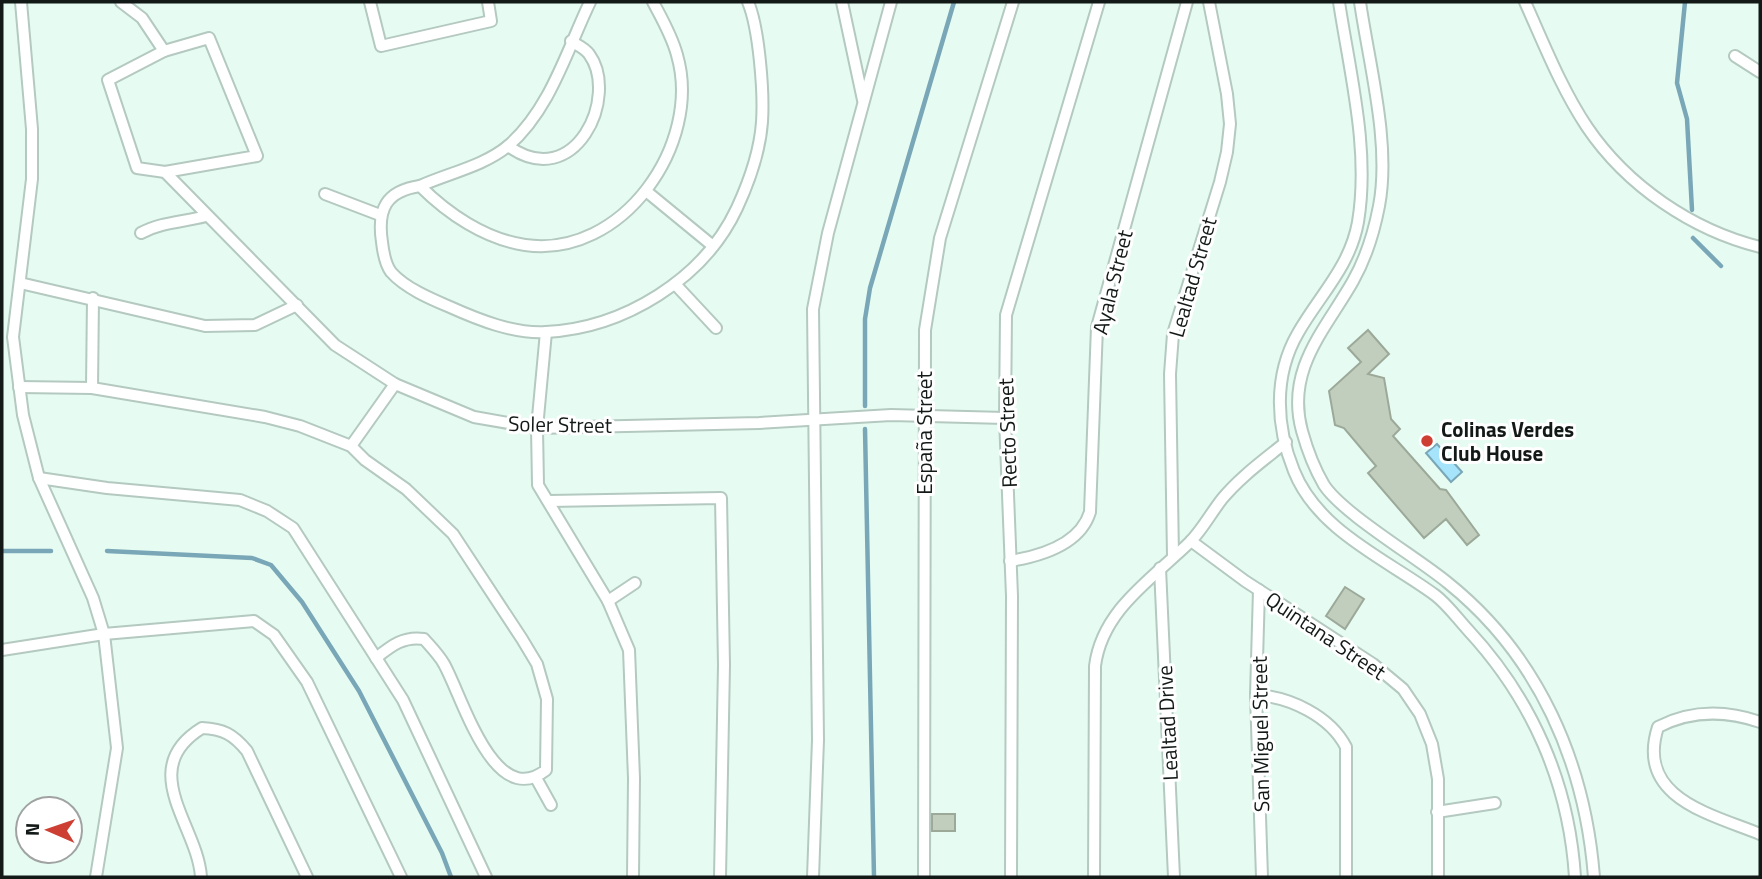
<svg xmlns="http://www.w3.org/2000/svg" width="1762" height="879" viewBox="0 0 1762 879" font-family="'Titillium Web',sans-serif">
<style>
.water{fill:#a6e4fc;stroke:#7aa7b7;stroke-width:2}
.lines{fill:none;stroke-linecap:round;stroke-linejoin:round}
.stream{stroke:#7aa7b7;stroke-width:4.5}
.building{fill:#c1cebe;stroke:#9ca999;stroke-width:2}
.street-casing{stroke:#b4c9c0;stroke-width:14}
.street{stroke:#fff;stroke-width:10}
.poi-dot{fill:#cd3f33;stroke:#fff;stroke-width:2.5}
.labels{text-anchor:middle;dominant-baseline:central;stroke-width:6;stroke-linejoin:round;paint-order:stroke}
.street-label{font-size:21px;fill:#121916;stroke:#fff}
.poi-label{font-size:21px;font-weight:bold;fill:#121916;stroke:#fff;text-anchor:start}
</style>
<rect width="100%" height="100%" fill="#e6fcf3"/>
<!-- water -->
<polygon class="water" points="1437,444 1462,472 1451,482 1426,453"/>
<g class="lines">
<!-- stream -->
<g class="stream">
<polyline points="1685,2 1677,83 1687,119 1692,210"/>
<polyline points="1693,238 1721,266"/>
<polyline points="865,406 865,319 870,288 954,2"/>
<polyline points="865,429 874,877"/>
<polyline points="2,551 51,551"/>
<polyline points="107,551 252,558 271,565 302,602 359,691 442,853 451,877"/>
</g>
</g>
<!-- building -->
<g class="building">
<polygon points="1368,330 1389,354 1368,374 1384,378 1391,419 1400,429 1393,436 1440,489 1446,490 1479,535 1467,545 1446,519 1424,538 1368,473 1376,466 1344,428 1335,425 1329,391 1361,362 1348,348"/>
<polygon points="1345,587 1364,599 1345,629 1326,616"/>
<rect x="932" y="814" width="23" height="17"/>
</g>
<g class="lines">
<defs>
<g id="street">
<polyline points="21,2 32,129 32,179 13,337 23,415 39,478 93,598 104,634 117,748 96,877"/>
<polyline points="121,2 142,18 164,51"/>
<polyline points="370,2 381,46 491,21 488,2"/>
<path d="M653,2C662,19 672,36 677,55C703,144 622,259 525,245C485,239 448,214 420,186C386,191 377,209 382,242C383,251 385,264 391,272C405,288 431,299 450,307C479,320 514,334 546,332C624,328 704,279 737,208C749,182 760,150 762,122C764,92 759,28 748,2"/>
<polyline points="842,2 863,100"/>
<path d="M1339,2C1350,74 1370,150 1358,222C1350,267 1319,296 1298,333C1273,376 1276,427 1294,471C1318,531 1386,559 1435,595C1447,604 1457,618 1468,630C1532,699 1569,783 1575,877"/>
<path d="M1360,2C1369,64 1391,144 1379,206C1374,232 1366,258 1353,281C1326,329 1285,369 1302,431C1307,449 1314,468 1324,485C1343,514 1418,558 1448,583C1539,656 1585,763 1594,877"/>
<path d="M1525,2C1544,44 1561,88 1587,127C1627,186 1692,230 1760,247"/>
<polygon points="209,38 257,156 165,172 137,168 108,80 164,51"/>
<polyline points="1735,56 1760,72"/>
<path d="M508,146C575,194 620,96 589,54C585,48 577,45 571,41"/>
<polyline points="165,172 335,345 395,384 474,417 537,428 759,423 891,415 1005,418"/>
<path d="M420,186C449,173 484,166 508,146C550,110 567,50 590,2"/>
<polyline points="646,191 713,246"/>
<polyline points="325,194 380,215"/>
<path d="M141,233C161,222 184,222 206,216"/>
<polyline points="20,283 205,326 255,325 297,305"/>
<polyline points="675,284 716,328"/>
<polyline points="546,332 537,428 538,485 608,601 629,650 634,778 633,877"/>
<path d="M19,387L92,388L265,417L300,426L351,446L365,460L406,489L453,534L522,639L537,664L547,699L546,770C494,811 463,698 444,664C439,655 431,647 424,639C404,636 392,645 376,658"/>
<polyline points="92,388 93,298"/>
<polyline points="351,446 395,384"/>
<polyline points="39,478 107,488 240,500 267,511 293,528 403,700 486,877"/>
<polyline points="549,501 721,498 724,665 720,877"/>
<polyline points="1191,541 1245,581 1373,664 1403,689 1420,714 1432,744 1438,779 1438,877"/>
<polyline points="1173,556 1170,374 1173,334 1220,182 1227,152 1230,124 1227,94 1209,2"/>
<path d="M1010,561C1041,556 1080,545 1090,512L1097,327L1187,2"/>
<polyline points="1160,568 1174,877"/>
<polyline points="1259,590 1256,695 1262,877"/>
<polyline points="608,601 635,583"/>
<polyline points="2,650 104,634 254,621 274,635 307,682 401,877"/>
<path d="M1256,695C1290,697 1330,716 1346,747V877"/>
<path d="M1760,722C1725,710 1691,710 1658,727C1635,798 1711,814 1760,834"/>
<polyline points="536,778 551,805"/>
<polyline points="1437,812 1495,803"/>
<path d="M201,877C198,826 135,769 202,728C223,729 233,734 247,751L307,877"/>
<polyline points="813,877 818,740 813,309 828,233 891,2"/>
<polyline points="924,877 925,330 940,238 1013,2"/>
<polyline points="1011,877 1012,596 1005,418 1006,315 1099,2"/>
<path d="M1094,877L1095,666C1102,610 1152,579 1190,542C1202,530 1211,513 1222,499C1240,477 1264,460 1286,442"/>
</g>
</defs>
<!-- street casing -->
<use href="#street" class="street-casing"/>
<!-- street -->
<use href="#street" class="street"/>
</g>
<!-- markers -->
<circle class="poi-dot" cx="1427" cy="441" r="7"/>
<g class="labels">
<!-- street labels -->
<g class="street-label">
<text transform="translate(1192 277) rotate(-74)">Lealtad Street</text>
<text transform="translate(1112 282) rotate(-76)">Ayala Street</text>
<text transform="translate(560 424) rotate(1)">Soler Street</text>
<text transform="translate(924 433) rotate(-90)">España Street</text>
<text transform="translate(1007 433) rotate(-92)">Recto Street</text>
<text transform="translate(1326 635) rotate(34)">Quintana Street</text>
<text transform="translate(1167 723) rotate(-93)">Lealtad Drive</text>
<text transform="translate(1260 734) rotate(-91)">San Miguel Street</text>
</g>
<!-- poi labels -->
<g class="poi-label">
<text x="1441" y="429">Colinas Verdes<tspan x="1441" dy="24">Club House</tspan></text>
</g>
</g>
<!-- border -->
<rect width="1762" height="879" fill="none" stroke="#121916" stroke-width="7"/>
<!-- north arrow -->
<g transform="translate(49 830) rotate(272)"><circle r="33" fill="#ffffff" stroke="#a0a3a2" stroke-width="2"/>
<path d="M0-5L12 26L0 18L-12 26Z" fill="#cd3f33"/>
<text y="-10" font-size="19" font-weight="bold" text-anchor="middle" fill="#121916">N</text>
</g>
</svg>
